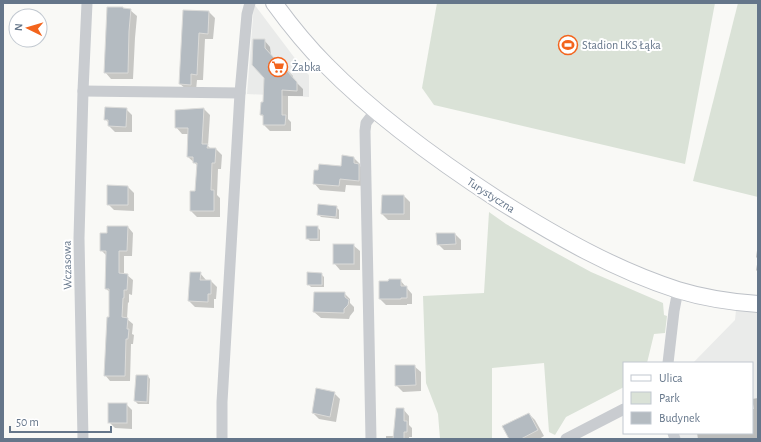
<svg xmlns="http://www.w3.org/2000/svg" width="761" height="442" viewBox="0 0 761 442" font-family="'Alegreya Sans',sans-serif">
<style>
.built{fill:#eaebea}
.green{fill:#dae2d7}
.shadow{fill:#0003}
.building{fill:#b4bbc1;stroke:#dbdbd9}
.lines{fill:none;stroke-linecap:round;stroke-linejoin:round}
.secondary-casing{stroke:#bdc1c7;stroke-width:18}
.minor{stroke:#c9ccd0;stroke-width:11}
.secondary{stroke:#fff;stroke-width:16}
.labels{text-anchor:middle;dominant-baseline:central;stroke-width:4;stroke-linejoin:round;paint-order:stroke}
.poi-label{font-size:12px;fill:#65768a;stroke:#fff;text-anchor:start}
.street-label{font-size:12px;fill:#65768a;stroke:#fff}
</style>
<rect width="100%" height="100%" fill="#f9f9f6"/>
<!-- built -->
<g class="built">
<polygon points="254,4 303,69 309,75 309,97 247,94"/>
<polygon points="736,310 758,313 758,439 680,439 679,433 752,433 752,363 693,363 735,320"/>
</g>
<!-- green -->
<g class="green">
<polygon points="437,3 715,3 685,164 434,105 422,88"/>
<polygon points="738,3 758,3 758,197 693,181"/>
<polygon points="489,212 506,224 547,248 591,272 663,303 664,315 667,316 665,333 654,334 647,363 624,363 624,387 566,417 555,435 549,432 544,363 492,368 492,439 440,439 438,414 426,383 423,296 484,293"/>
</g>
<!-- shadow -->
<g class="shadow">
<polygon points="130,10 137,16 135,38 133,79 111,79 105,72"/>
<polygon points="184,11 209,12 215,18 213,39 205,39 203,80 197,80 196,90 186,89 180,84"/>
<polygon points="264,40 270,47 271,55 276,61 277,60 293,76 292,78 303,89 303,96 288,96 288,119 291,122 291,131 270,131 264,125 264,117 261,115 264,103"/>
<polygon points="126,109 132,115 132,132 115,132 109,126 109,123 105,119"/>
<polygon points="204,109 210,115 208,146 211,149 216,149 222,155 221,169 218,169 217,195 220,198 220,217 197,217 191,211 196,192 198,166 188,157 188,134 182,134 176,127"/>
<polygon points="354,158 360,164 360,166 364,171 365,186 346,185 345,192 320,190 314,183 342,167"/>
<polygon points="108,186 128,187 134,193 134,211 114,210 108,204"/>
<polygon points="404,196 410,202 410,220 388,220 382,214"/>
<polygon points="336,207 339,210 339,219 321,217 318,214"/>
<polygon points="128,227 133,233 132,256 124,256 124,275 127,275 133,280 132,295 129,294 129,303 128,302 127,319 133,324 132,334 134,335 133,344 131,344 130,381 110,381 105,375 110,318 110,292 106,289 107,256 101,250 108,234"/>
<polygon points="317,227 320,230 320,241 310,241 307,238"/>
<polygon points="455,234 461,240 461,250 444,250 438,244"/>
<polygon points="758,244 758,272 756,270 758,259 756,257"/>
<polygon points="353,245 360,251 360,270 340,270 334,263"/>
<polygon points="200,273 206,280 206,281 211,281 217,287 216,299 214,299 214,308 195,307 189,301"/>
<polygon points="321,274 324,277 324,287 311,287 308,284"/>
<polygon points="400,280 412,294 412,304 407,304 407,305 386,305 380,299"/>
<polygon points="344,293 350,299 350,303 354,307 354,311 350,316 349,319 321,318 314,312"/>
<polygon points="414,366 421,372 421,391 403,392 396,385"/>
<polygon points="148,376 150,379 149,404 138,404 135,401"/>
<polygon points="334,393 340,399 336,422 319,419 313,413"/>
<polygon points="758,398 758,439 698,439 697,433 752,433 752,409 754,409 752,399"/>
<polygon points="126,404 132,410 132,429 115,428 109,422"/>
<polygon points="403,409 409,416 409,425 412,428 412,437 409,437 409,439 386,439 386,436 394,436"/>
<polygon points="529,414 535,420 544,436 539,439 510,439"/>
</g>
<!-- building -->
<g class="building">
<polygon points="107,7 123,7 123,8 131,9 129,31 128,73 104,73"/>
<polygon points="183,10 209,11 208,34 199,33 197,75 191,74 191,85 179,84"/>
<polygon points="253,39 265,39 265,48 276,60 277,58 288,69 287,71 297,82 297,91 282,90 282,115 286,115 285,125 263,125 263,115 260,115 261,102 263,102 264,78 252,65"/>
<polygon points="105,107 127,108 126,127 108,126 108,120 104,120"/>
<polygon points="204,108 202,144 208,144 207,148 216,148 215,163 212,163 211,190 214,190 214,211 190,211 190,191 195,191 197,163 193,163 193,157 187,157 188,128 175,128 175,110"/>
<polygon points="342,155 354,157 354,163 359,164 359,181 340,179 339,186 313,184 314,170 318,170 319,164 341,166"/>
<polygon points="107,185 128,186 128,205 107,205"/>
<polygon points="382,195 404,195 404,214 381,214"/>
<polygon points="318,204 337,206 336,217 317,215"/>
<polygon points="107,226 128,226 127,251 119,251 119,273 128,274 127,290 124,290 124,298 123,298 122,317 128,318 127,329 129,329 128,339 126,339 125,376 104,376 107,317 109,317 109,289 105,289 106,251 100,251 100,233 107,233"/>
<rect x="306" y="226" width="12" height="13"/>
<polygon points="436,233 455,233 456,244 437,245"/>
<rect x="333" y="244" width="21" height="20"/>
<polygon points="190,272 201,272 200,280 211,280 211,294 208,294 208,302 188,301"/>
<polygon points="307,272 322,273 322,285 307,285"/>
<polygon points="389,279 401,279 401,286 407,286 407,298 401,298 401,299 379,299 379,281 388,281"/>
<polygon points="314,292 345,292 345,297 349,300 348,305 344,309 344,313 313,312"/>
<polygon points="395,365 415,365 416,385 395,386"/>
<polygon points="136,375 148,375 147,402 134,401"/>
<polygon points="316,388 335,392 330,417 312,413"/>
<rect x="108" y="403" width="19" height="20"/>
<polygon points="396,408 404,408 404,421 407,421 407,432 404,432 404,439 393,439"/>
<polygon points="529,413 538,430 521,439 509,439 502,426"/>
</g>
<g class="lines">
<defs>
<path id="secondary" d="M274,3C290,25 307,46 326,65C377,117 440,162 500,201C556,236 615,270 678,290C704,298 731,302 758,304"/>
</defs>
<!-- secondary casing -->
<use href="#secondary" class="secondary-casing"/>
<!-- minor -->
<g class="minor">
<polyline points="83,91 240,93"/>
<polyline points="668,363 674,311 678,290"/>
<polyline points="673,433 675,439"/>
<polyline points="83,439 79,238 83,91 87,3"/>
<polyline points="222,439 222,402 240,93 247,14 250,3"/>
<polyline points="371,439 365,131 366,123 376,110"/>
<polyline points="566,439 624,409"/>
</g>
<!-- secondary -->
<use href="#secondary" class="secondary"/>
</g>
<!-- icons -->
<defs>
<symbol id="stadium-ring" viewBox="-11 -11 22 22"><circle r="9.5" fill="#fff" stroke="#f3641c" stroke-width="1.5"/><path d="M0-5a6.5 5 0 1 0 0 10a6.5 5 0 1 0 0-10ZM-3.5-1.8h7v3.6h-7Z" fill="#f3641c"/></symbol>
<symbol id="supermarket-ring" viewBox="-11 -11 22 22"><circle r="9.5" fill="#fff" stroke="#f3641c" stroke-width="1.5"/><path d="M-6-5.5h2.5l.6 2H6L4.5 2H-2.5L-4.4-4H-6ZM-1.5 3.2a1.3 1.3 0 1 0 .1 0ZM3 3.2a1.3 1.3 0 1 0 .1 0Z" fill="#f3641c"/></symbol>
</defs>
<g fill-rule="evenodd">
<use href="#stadium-ring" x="557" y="34" width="22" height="22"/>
<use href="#supermarket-ring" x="267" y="56" width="22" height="22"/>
</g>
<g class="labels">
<!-- poi labels -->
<g class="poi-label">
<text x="582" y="45">Stadion LKS Łąka</text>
<text x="292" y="67">Żabka</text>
</g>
<!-- street labels -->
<g class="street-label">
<text transform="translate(491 195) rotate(33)">Turystyczna</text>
<text transform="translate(67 265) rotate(-91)">Wczasowa</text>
</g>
</g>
<!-- border -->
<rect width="761" height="442" fill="none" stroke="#65768a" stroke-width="8"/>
<!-- legend -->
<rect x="623" y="362" width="130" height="72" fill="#ffffff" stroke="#c1c8d0"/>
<rect x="631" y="375" width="20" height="6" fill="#ffffff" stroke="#c1c8d0"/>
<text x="659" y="382" font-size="12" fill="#65768a">Ulica</text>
<rect x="631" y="392" width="20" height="12" fill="#dae2d7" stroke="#c1c8d0"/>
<text x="659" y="402" font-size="12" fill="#65768a">Park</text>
<rect x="631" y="412" width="20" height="12" fill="#b4bbc1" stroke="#c1c8d0"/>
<text x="659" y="422" font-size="12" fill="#65768a">Budynek</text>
<!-- north arrow -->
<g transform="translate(28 28) rotate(275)"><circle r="19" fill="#ffffff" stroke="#c1c8d0"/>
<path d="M0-3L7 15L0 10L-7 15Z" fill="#f3641c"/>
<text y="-6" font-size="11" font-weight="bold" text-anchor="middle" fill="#65768a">N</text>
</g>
<!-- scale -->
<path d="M10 426v6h101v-6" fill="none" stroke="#65768a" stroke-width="2"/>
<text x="16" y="426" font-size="12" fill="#65768a" stroke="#ffffff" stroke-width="3" paint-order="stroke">50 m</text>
</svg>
